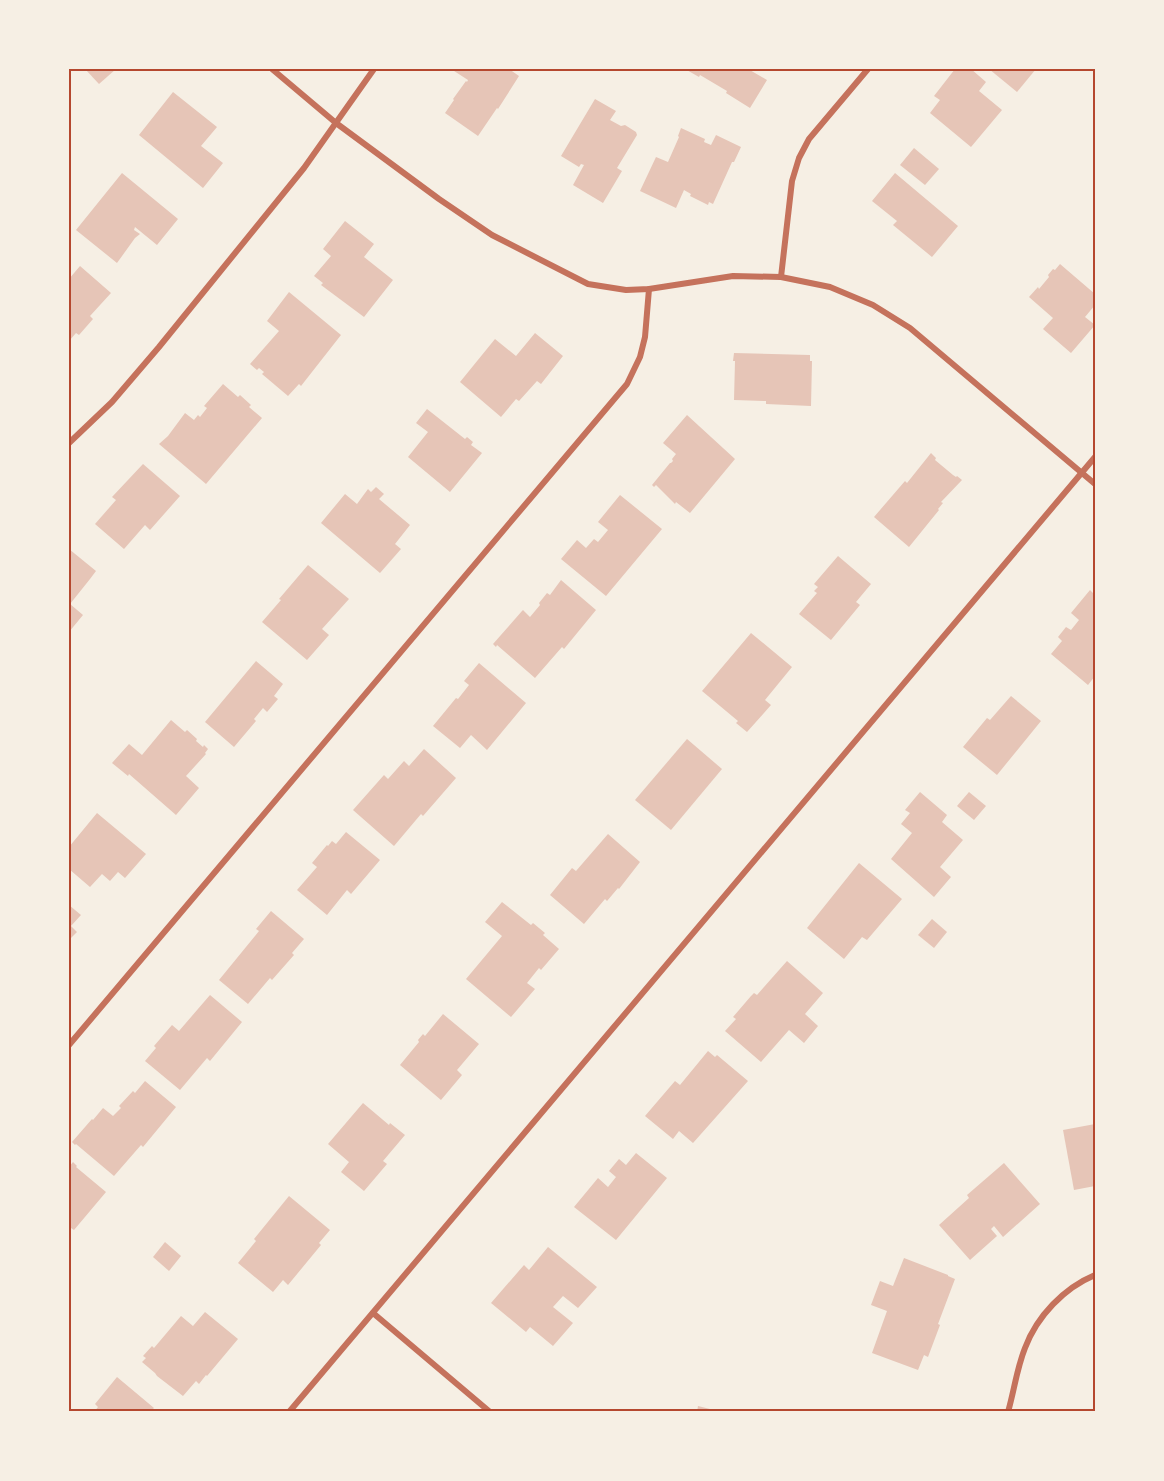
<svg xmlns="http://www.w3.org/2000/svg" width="1164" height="1481" viewBox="0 0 1164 1481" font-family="'IBM Plex Sans',sans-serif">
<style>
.building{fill:#e6c5b7}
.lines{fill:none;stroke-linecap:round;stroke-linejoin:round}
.minor{stroke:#c5725c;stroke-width:6}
.neatline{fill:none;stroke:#b5482f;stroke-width:2}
</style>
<rect width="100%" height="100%" fill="#f6efe4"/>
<!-- building -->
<g class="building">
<polygon points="85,69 116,69 99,84"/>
<polygon points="451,69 509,69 519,76 498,109 497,108 478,136 445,113 454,100 453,99 466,81 467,82 468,80"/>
<polygon points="685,69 748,69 767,80 750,108 726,93 727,91 700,75 699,77"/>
<polygon points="955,69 971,69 986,82 979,91 1002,110 971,147 930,113 940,100 934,96"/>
<polygon points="989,69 1036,69 1017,92"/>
<polygon points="173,92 217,127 201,146 223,163 203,188 139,135"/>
<polygon points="595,99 616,111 610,120 621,126 625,125 636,132 637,135 617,168 622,171 603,203 573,185 584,165 581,164 579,167 561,156"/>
<polygon points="681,128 705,139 704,142 711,145 716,135 741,147 734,162 732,162 713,204 709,202 708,205 690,196 691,194 684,190 676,208 640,191 656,157 668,162 679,137 678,136"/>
<polygon points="914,148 939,169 925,185 900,165"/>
<polygon points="122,173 178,219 157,245 135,227 134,230 140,234 135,238 117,263 76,230"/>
<polygon points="895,173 958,226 932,257 893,225 897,221 872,201"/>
<polygon points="345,221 374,244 364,257 393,280 364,317 321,285 323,283 314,276 331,256 323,249"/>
<polygon points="1060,264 1095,294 1095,305 1085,317 1095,325 1071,353 1043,329 1053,318 1029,297 1038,287 1039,289 1049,277 1048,275 1053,269 1055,270"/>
<polygon points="80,266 111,293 90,316 93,319 79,335 76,333 69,341 69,279"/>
<polygon points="289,292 341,335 301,386 299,384 288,396 262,374 264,372 259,368 257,370 250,364 279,331 267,321"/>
<polygon points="535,333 563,356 541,384 537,381 519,401 516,399 501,417 460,382 495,339 516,356"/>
<polygon points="734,353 810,355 810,361 812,361 811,406 766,404 766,401 734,400 735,361 733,361"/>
<polygon points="223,384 238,397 240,395 251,405 249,407 262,418 206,484 159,444 168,436 185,413 194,420 198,415 200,417 207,408 204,406"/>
<polygon points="427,409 465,439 467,437 473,442 471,445 482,453 450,492 408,457 428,432 416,423"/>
<polygon points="687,415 735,459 690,513 676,502 675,504 656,485 654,487 652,485 670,463 671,463 673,461 672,459 676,454 663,443"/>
<polygon points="931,453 936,458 935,460 953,475 956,477 957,476 962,480 941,502 943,503 938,509 939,510 909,547 874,517 905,481 907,483"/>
<polygon points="143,464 180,496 150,530 145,525 124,549 95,524 116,500 112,497"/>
<polygon points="376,487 384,494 379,499 410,525 395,544 401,549 380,573 321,523 345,494 357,504 368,489 371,492"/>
<polygon points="620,495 662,529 606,596 561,559 577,540 586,548 594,539 598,542 608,530 598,522"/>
<polygon points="69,549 96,571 90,579 70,604 83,615 69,632"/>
<polygon points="838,556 871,584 856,602 860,605 831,640 799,614 817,593 814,591 818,587 814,584"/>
<polygon points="308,565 349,599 322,629 329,635 307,660 262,622 281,600 279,599"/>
<polygon points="561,580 596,610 564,649 562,647 535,678 497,645 496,647 493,644 522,611 523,610 530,617 540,605 539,603 547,593 550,595"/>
<polygon points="1090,590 1095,595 1095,676 1088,685 1051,654 1062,641 1058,637 1066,627 1071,630 1079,620 1071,613"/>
<polygon points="751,633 792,667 765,700 771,705 747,732 736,723 738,721 702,691"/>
<polygon points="256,661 283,684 274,696 278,699 267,712 263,708 254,719 256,721 234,747 205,722"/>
<polygon points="479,663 526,703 487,750 471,735 460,748 433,726 456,698 458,699 469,685 464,681"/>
<polygon points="1011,696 1041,721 997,775 963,747 987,718 990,720"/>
<polygon points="171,720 185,732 187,730 197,739 196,741 203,747 204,745 208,749 205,753 206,754 186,776 199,788 176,815 129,774 128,776 112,763 129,744 142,755"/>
<polygon points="687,739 722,769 671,830 635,800"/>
<polygon points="424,749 456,778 423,816 421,814 394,846 353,810 384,775 388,779 404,761 409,766"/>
<polygon points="920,792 947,815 942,822 963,840 940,867 951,877 934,897 891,859 912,833 901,824 910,813 905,810"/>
<polygon points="969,792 986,806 974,820 957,806"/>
<polygon points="97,813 146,854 125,878 118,872 110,881 102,874 90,887 69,869 69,847"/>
<polygon points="346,832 380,860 351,894 347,890 327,915 297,890 317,867 312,863 327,845 328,846 332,841 336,844"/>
<polygon points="608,834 640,862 619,889 618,888 607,901 605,899 584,924 550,895 572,868 576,871"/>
<polygon points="859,863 902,899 867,940 862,937 844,959 807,928"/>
<polygon points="502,902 531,925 533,923 545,933 543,935 559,949 541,970 539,968 527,983 535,989 511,1017 466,979 502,936 485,922"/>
<polygon points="69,905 81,915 71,926 77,932 69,940"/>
<polygon points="271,911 304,939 292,953 294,955 272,980 270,978 248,1004 219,980 259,931 256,929"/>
<polygon points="932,919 947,932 934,948 918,935"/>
<polygon points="787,961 823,993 805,1014 818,1026 804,1043 789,1030 761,1062 725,1031 736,1019 733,1017 751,996 754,993 757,995"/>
<polygon points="210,995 242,1022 210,1061 207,1058 180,1090 145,1061 156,1048 154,1046 172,1025 179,1031"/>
<polygon points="443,1014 479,1044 457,1070 462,1075 441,1100 400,1065 419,1042 418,1040 423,1034 425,1036"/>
<polygon points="708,1051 715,1057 717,1055 748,1081 693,1143 679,1131 673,1139 645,1116 675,1081 680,1085"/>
<polygon points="145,1081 176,1107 143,1147 141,1145 114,1176 76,1144 75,1145 72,1142 92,1119 93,1120 103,1108 113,1116 121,1108 119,1106 133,1091 135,1093"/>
<polygon points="363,1103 389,1125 390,1123 405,1135 383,1161 387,1164 364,1191 341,1172 349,1162 328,1144"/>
<polygon points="1095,1124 1095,1186 1074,1190 1063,1130"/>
<polygon points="636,1153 667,1178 616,1240 574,1207 598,1178 608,1187 616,1177 609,1171 619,1159 626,1165"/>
<polygon points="73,1162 77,1166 76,1167 106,1192 74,1230 71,1228 69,1230 69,1167"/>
<polygon points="1004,1163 1040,1204 1003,1237 994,1226 991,1229 997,1236 970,1260 939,1225 969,1198 967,1195"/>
<polygon points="289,1196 330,1230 319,1243 321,1245 288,1285 283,1280 273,1292 238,1263 256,1241 254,1239"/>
<polygon points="165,1242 181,1256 169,1271 153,1257"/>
<polygon points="548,1247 597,1287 578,1308 563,1296 553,1307 573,1323 553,1346 530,1327 526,1332 491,1303 524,1265 529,1270"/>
<polygon points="904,1258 948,1275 948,1276 955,1279 938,1324 940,1325 928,1357 924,1355 918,1370 872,1353 887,1311 871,1305 880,1281 893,1286"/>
<polygon points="205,1312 238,1339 207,1376 206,1375 199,1384 196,1381 183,1396 157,1376 155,1373 142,1362 146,1358 143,1356 152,1346 154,1348 181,1316 193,1326"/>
<polygon points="117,1377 154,1408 150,1412 94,1412 98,1407 95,1404"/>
<polygon points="698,1406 718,1411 718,1412 697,1412"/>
</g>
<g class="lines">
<!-- minor -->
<g class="minor">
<polyline points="272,69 336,123 439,199 492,235 588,284 626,290 649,289 733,276 781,277 830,287 873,305 910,328 1095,484"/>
<polyline points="781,277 792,181 799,158 809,139 868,69"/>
<polyline points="69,443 112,402 159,347 304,168 374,69"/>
<polyline points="69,1045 627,384 640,357 645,337 649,289"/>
<polyline points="373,1313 490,1412"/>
<polyline points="289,1412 1095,457"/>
<path d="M1008,1412C1014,1391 1017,1368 1025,1348C1037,1316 1064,1288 1095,1275"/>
</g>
</g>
<!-- border -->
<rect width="1164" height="1481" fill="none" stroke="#f6efe4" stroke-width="141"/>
<rect x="70" y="70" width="1024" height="1340" class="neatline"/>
</svg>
